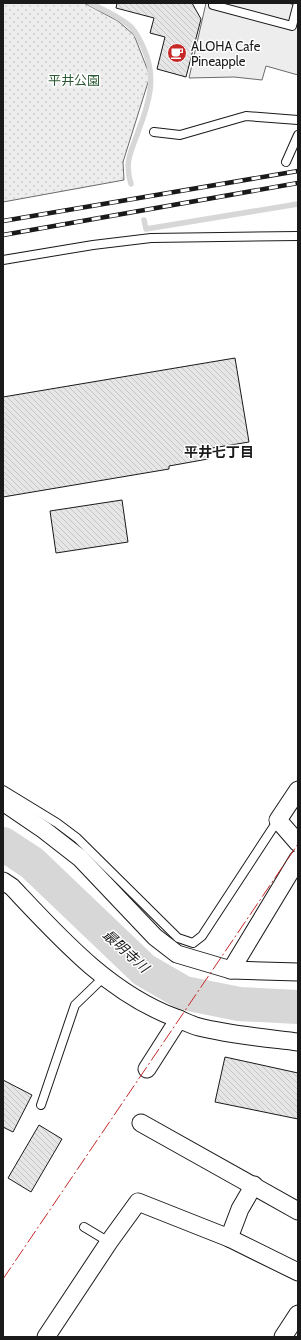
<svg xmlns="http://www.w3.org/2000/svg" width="301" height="1340" viewBox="0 0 301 1340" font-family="Cabin,'Noto Sans JP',sans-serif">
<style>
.park{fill:url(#park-dots);stroke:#6a6a6a}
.pitch{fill:#ededed;stroke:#6a6a6a}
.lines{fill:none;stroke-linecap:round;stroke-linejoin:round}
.stream{stroke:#d7d7d7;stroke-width:5.5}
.river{stroke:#d7d7d7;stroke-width:34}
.building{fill:url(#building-back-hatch);stroke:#1a1a1a}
.service-casing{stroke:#1a1a1a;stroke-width:10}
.minor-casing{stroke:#1a1a1a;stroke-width:19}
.service{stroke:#fff;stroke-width:8}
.minor{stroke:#fff;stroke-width:17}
.rail-casing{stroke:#1a1a1a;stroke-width:4.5}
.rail{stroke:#fff;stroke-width:3;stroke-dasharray:9;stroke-linecap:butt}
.power{stroke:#c62828;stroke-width:1;stroke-dasharray:14 3 2 3;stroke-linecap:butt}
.labels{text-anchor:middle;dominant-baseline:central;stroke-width:3;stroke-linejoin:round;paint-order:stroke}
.poi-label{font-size:13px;fill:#1a1a1a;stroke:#fff;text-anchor:start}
.park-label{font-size:13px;fill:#2b5a34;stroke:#fff}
.neighbourhood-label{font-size:14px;font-weight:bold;fill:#1a1a1a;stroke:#fff}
.water-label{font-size:14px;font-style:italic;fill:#1a1a1a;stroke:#fff}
</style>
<defs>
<pattern id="park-dots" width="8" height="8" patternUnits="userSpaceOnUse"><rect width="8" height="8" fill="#ededed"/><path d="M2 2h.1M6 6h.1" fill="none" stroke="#cbcbcb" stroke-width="1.8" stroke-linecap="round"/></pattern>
<pattern id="building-back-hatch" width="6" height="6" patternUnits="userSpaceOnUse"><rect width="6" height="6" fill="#e6e6e6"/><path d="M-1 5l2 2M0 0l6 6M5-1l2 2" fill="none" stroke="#c5c5c5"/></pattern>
</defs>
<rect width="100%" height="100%" fill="#fff"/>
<!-- park -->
<polygon class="park" points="3,3 84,3 118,21 134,35 150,76 123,162 124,180 3,202"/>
<!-- pitch -->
<polygon class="pitch" points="206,3 288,3 298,6 298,75 266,66 262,80 234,77 189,78"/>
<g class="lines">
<!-- stream -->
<g class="stream">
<path d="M90,3C103,10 121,17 132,28C137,34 141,42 144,49C157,78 149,103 138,132C131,152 124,162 131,184"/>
<polyline points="144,220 146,229 298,204"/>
</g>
<!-- river -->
<polyline class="river" points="3,844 32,863 144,970 184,993 239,1004 298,1007"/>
</g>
<!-- building -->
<g class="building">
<polygon points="117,3 192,3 201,19 186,77 157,69 165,37 150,33 154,18 116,8"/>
<polygon points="235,358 249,442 206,449 208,459 169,466 169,469 3,497 3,397"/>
<polygon points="122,500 128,542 56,553 50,511"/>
<polygon points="225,1057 298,1073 298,1119 215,1102"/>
<polygon points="3,1080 32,1095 13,1132 3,1127"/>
<polygon points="39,1125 62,1139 31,1192 8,1178"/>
</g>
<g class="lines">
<defs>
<g id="service">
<polyline points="213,3 213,5 292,26 298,3"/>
<polyline points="154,132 180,135 246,116 298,120"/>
<polyline points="286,162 298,135"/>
<polyline points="3,260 93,245 151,238 298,236"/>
<polyline points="3,790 57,823 77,838 178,938 193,943 202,936 278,820"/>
<polyline points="41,1105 75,1005 104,977"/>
<polyline points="84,1227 109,1242"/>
</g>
<g id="minor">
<polyline points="298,790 278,820 298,843"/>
<polyline points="3,802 44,830 80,858 155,937 177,954 231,970 298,972"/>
<path d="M3,881L12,887C61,939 109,993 176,1018C184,1021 191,1025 199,1027C231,1035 266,1038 298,1042"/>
<polyline points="231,970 298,859"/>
<polyline points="147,1069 179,1019"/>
<polyline points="141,1123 298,1211"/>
<polyline points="229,1238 240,1209 254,1185"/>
<polyline points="46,1337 109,1242 138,1202 229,1238 298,1272"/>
<polyline points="283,1337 298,1314"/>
</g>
</defs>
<!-- service casing -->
<use href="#service" class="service-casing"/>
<!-- minor casing -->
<use href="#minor" class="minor-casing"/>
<!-- service -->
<use href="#service" class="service"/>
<!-- minor -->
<use href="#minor" class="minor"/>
<defs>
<g id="rail">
<polyline points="3,221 298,171"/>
<polyline points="3,235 298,183"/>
</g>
</defs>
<!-- rail casing -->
<use href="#rail" class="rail-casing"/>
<!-- rail -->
<use href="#rail" class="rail"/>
<!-- power -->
<polyline class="power" points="3,1279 298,844"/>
</g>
<!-- icons -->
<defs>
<symbol id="cafe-disc" viewBox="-11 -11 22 22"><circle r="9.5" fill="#c62828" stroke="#fff"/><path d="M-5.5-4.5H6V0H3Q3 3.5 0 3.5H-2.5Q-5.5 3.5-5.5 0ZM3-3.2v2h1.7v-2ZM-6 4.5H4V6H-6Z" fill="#fff"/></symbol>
</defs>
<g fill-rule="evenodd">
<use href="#cafe-disc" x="166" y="42" width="22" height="22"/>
</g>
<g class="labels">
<!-- poi labels -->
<g class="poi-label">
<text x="191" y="46">ALOHA Cafe<tspan x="191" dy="15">Pineapple</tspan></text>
</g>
<!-- park labels -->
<g class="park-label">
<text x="74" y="80">平井公園</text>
</g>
<!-- neighbourhood labels -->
<g class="neighbourhood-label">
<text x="219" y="452">平井七丁目</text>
</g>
<!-- water labels -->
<g class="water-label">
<text transform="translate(126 951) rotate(42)">最明寺川</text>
</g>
</g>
<!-- border -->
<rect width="301" height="1340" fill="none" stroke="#1a1a1a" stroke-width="8"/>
</svg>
